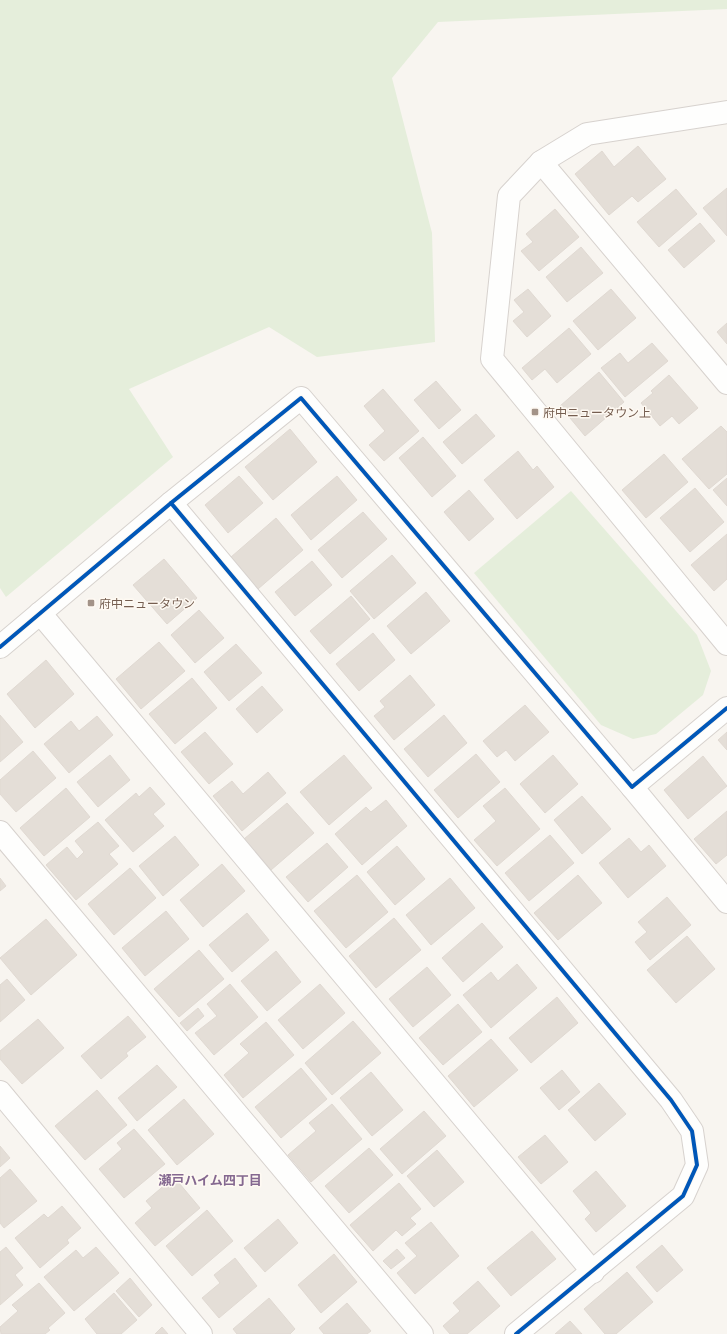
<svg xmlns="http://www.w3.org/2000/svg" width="727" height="1334" viewBox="0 0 727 1334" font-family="'Titillium Web','Noto Sans JP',sans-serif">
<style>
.green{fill:#e5eedb}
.building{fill:#e4ded7;stroke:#e0d9d2}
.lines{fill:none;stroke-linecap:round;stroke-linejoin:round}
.minor-casing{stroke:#d7d2ce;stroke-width:24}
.minor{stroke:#fefefd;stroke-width:22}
.cycleway-casing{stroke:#fef9f2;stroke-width:6}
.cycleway{stroke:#0057b8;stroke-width:4}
.poi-dot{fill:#a39388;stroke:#fef9f2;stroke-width:1.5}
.labels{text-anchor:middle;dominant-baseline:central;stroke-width:3;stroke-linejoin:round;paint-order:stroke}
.poi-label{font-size:12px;fill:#755e50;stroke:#fef9f2;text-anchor:start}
.neighbourhood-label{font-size:13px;font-weight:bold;fill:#846890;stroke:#fef9f2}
</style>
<rect width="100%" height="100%" fill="#f8f5f0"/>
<!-- green -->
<g class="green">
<polygon points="0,0 727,0 727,9 438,22 392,78 432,233 435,342 317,357 269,327 129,389 173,457 6,597 0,588"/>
<polygon points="571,491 697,635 711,671 703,695 656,734 633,739 601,725 474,573"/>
</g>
<!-- building -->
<g class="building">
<polygon points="638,146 666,179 638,202 632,196 609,215 575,174 602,151 614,167"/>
<polygon points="727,188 727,236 703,208"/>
<polygon points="676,189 697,214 659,247 637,222"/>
<polygon points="555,209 579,237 539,271 521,251 533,242 526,234"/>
<polygon points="700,223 715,241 684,268 668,250"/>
<polygon points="581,247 603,273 567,302 546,277"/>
<polygon points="528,289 551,316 527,337 513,321 524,312 514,300"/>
<polygon points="611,289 636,318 598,350 573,321"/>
<polygon points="727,323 727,344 717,332"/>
<polygon points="569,328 591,354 557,383 545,369 532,380 522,368"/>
<polygon points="652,343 668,361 625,397 601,368 620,353 628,363"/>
<polygon points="599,372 624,402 585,436 560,406"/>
<polygon points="669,375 698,408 679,424 672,416 660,426 641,403 653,393 651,391"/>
<polygon points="436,381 461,410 439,429 414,400"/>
<polygon points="383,389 419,431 384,461 369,445 385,431 364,406"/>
<polygon points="476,414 495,436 462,464 443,442"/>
<polygon points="721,426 727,432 727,474 709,489 682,459"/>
<polygon points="290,429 317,462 273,500 245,467"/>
<polygon points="423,437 456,476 432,497 399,458"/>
<polygon points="518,451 533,470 537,466 554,487 517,519 484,480"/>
<polygon points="664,454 688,482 646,518 622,490"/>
<polygon points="239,476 263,503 228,533 205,505"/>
<polygon points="337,476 357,500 311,540 291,515"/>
<polygon points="727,478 727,506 713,490"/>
<polygon points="695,488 724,522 690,552 660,518"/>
<polygon points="469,490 494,519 469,541 444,512"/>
<polygon points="363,512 387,539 342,578 318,550"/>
<polygon points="276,518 303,550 258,589 231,557"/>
<polygon points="727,534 727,579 714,591 691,565"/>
<polygon points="392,555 416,583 374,619 350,591"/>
<polygon points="164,559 197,598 167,624 133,585"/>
<polygon points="312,561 332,585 295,616 275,592"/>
<polygon points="426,592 450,621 411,654 387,626"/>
<polygon points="351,596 370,619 330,654 310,631"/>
<polygon points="199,610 224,638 195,663 171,635"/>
<polygon points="373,633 395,660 359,691 336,664"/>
<polygon points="159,642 185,671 141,709 116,679"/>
<polygon points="236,644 262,673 229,701 204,672"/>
<polygon points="46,660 74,694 35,728 7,694"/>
<polygon points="410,675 435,705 394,740 374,716 385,707 380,701"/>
<polygon points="192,678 217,708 175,744 149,714"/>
<polygon points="262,686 283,710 257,733 236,709"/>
<polygon points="525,705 549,732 515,761 506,750 497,757 483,741"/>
<polygon points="0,715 23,742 0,762"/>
<polygon points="444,715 467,743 428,777 404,749"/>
<polygon points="97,716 113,735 69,773 44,744 71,721 79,731"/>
<polygon points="205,732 233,764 209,784 181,752"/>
<polygon points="727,732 727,750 718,740"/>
<polygon points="33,751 56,778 16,812 0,794 0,780"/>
<polygon points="476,754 500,782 458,818 434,790"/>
<polygon points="110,755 130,780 98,807 77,782"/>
<polygon points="344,755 372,788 329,825 300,792"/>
<polygon points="553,755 578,784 545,813 520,784"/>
<polygon points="703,756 727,786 688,819 664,790"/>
<polygon points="268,772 286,793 242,831 213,796 232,781 243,794"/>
<polygon points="150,787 165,804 153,814 164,826 133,852 105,820 136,793 139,797"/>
<polygon points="66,788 90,817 44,856 20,828"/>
<polygon points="505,788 540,829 497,866 474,840 496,821 483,806"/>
<polygon points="582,796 611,829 582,854 554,820"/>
<polygon points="386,800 407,826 362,865 335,834 366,807 371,812"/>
<polygon points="287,803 314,833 271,870 244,839"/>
<polygon points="727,811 727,855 716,864 694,839"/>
<polygon points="98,822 119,846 109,854 118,864 76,900 46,865 67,847 77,859 84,852 75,841"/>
<polygon points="550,835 574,863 529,901 505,873"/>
<polygon points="175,836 199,865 163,896 139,866"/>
<polygon points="629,838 641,852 649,845 666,866 628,898 599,863"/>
<polygon points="327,843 348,867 308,902 286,877"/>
<polygon points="397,846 425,879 395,905 367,872"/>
<polygon points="222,864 245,891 203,927 180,900"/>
<polygon points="130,868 156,898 114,935 88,904"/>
<polygon points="357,875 388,912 346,948 314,911"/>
<polygon points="578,875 602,903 558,940 534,913"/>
<polygon points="0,878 6,886 0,891"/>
<polygon points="450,878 475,908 431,945 406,915"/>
<polygon points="667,897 691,925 650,960 635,942 647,932 638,922"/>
<polygon points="166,911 189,939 145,976 122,948"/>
<polygon points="247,913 269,940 232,972 209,945"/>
<polygon points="394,918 421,950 376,988 349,956"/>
<polygon points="46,919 77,955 31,995 0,958"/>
<polygon points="482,923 503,947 463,982 442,958"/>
<polygon points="687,936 715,969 676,1003 647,970"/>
<polygon points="199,950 224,979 179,1017 154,989"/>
<polygon points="276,951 301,982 267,1011 241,981"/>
<polygon points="517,964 537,988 491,1028 463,995 491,972 498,981"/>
<polygon points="427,967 451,995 413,1027 389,999"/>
<polygon points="7,979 25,1000 0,1022 0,985"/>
<polygon points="230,984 258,1017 214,1055 195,1033 217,1016 207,1004"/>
<polygon points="320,984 345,1013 303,1049 278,1020"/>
<polygon points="557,997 578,1023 531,1063 509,1038"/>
<polygon points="458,1004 482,1032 443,1065 419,1038"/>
<polygon points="198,1008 204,1016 187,1031 180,1023"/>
<polygon points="128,1016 146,1037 126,1053 128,1056 101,1079 81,1056"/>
<polygon points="38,1019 64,1048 22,1084 0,1059 0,1051"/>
<polygon points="353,1021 381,1053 332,1095 305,1063"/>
<polygon points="266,1022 294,1055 243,1098 224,1075 249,1053 240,1044"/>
<polygon points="491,1039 518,1070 474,1107 448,1076"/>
<polygon points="157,1065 177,1087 137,1121 118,1098"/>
<polygon points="301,1068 327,1099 281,1138 255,1107"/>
<polygon points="562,1070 580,1092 559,1110 540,1088"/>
<polygon points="371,1072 403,1110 372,1136 340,1098"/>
<polygon points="599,1083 626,1114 595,1141 568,1110"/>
<polygon points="97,1090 127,1125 85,1160 55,1126"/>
<polygon points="184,1099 214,1134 177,1165 148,1130"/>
<polygon points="332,1104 362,1139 311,1182 288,1155 316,1131 309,1123"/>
<polygon points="424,1111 446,1136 402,1174 380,1149"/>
<polygon points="134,1129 165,1164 124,1198 99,1169 122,1149 117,1143"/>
<polygon points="545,1135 568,1162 541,1184 518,1157"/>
<polygon points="0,1146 10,1158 0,1167"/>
<polygon points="369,1148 393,1175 349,1213 325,1186"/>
<polygon points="437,1150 464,1182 434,1207 407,1176"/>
<polygon points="10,1169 37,1201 4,1228 0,1223 0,1178"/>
<polygon points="596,1171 626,1206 596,1232 585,1219 591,1213 573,1191"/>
<polygon points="174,1177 200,1208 155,1246 135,1223 152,1208 146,1201"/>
<polygon points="399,1183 421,1209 410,1218 416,1224 402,1236 396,1230 373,1251 350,1225"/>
<polygon points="62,1206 81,1228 67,1240 69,1243 40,1268 15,1238 44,1214 48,1218"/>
<polygon points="207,1210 233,1241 192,1276 166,1246"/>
<polygon points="278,1219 298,1243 265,1272 244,1248"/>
<polygon points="431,1222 459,1256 415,1294 397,1273 417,1256 405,1243"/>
<polygon points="532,1231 556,1259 511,1296 487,1268"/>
<polygon points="662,1245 683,1270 657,1292 636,1267"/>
<polygon points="6,1247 23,1268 15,1275 23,1285 0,1305 0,1252"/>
<polygon points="96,1247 119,1273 74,1311 44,1277 76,1250 83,1258"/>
<polygon points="397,1249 405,1258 391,1269 383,1261"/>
<polygon points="334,1254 357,1282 321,1313 298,1285"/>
<polygon points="235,1258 257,1286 219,1318 202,1298 220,1283 214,1275"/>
<polygon points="627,1272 653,1302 616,1334 605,1334 584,1309"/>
<polygon points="130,1278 152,1305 139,1317 116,1291"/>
<polygon points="478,1281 500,1306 467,1334 450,1334 443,1326 460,1311 453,1303"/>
<polygon points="39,1283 65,1313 48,1328 50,1330 45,1334 1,1334 0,1327 18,1311 12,1305"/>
<polygon points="114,1293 137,1320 121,1334 97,1334 85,1319"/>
<polygon points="269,1298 295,1329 290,1334 237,1334 233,1329"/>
<polygon points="347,1303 371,1331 367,1334 324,1334 319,1328"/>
<polygon points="570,1321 582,1334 555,1334"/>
<polygon points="162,1327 168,1334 155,1334"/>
</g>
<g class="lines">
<defs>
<g id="minor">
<polyline points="727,112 587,134 541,162 509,196 492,359 727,644"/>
<polyline points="541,162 727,383"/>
<polyline points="171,503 671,1100 692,1131 697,1165 683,1196 516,1334"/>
<polyline points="40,613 593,1272"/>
<polyline points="0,647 171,503 301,398 632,787 727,708"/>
<polyline points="632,787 727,902"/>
<polyline points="0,832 422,1334"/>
<polyline points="0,1092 201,1334"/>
</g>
</defs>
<!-- minor casing -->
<use href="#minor" class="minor-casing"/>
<!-- minor -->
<use href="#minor" class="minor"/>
<defs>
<g id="cycleway">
<polyline points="171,503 671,1100 692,1131 697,1165 683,1196 516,1334"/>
<polyline points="0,647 171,503 301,398 632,787 727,708"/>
</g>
</defs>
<!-- cycleway casing -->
<use href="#cycleway" class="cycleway-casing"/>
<!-- cycleway -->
<use href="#cycleway" class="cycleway"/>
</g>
<!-- markers -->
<g class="poi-dot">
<rect x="531" y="408" width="8" height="8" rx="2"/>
<rect x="87" y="599" width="8" height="8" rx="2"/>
</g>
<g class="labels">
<!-- poi labels -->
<g class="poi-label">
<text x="543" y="412">府中ニュータウン上</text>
<text x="99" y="603">府中ニュータウン</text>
</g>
<!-- neighbourhood labels -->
<g class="neighbourhood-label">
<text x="210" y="1180">瀬戸ハイム四丁目</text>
</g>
</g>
</svg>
